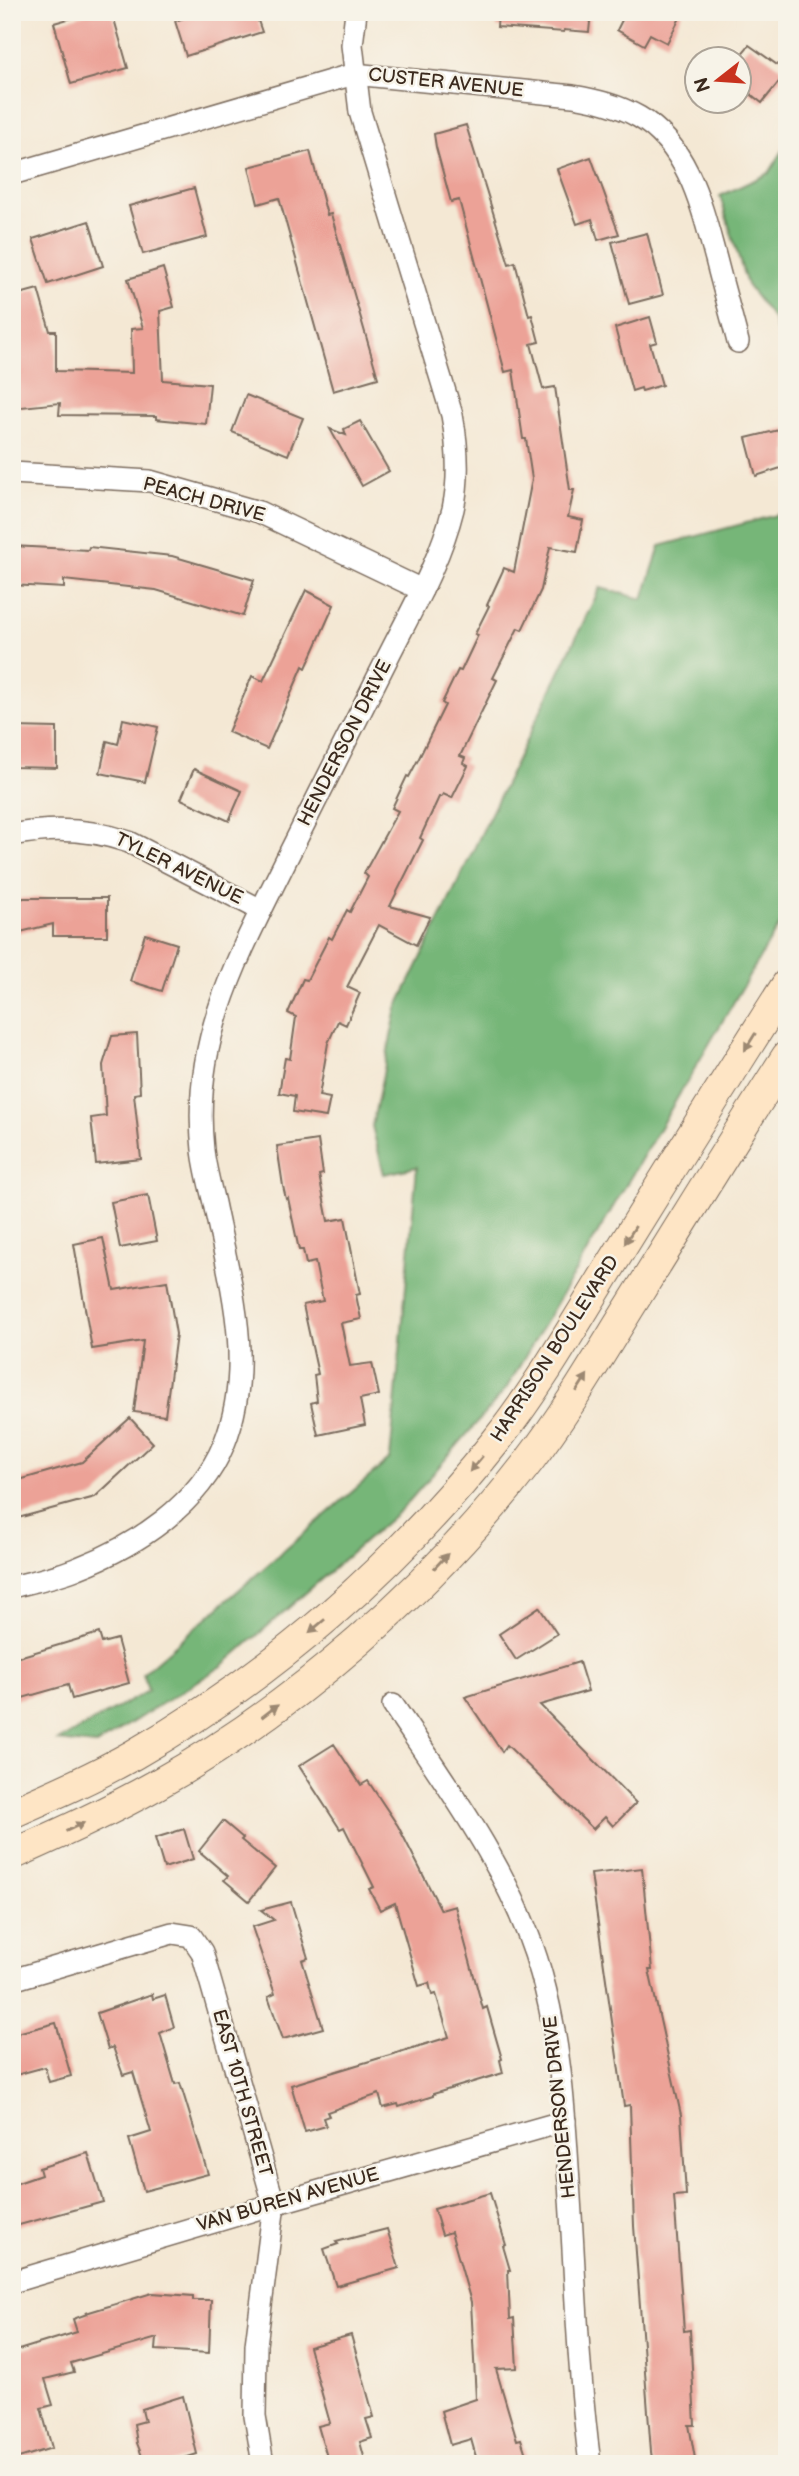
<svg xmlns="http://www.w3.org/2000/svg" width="799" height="2476" viewBox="0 0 799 2476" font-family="'Balsamiq Sans',sans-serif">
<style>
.forest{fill:#76b678;stroke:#58704b;stroke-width:2}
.building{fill:#eca297}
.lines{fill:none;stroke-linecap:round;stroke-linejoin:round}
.minor-casing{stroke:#7c6c5e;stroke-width:24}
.secondary-casing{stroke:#7c6c5e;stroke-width:32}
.minor{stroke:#fff;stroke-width:21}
.secondary{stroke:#fee5c5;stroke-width:30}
.oneway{fill:#9c8872}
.labels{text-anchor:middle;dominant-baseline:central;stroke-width:5;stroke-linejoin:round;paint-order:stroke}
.street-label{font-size:19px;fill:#3b2a1e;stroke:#f7f3e8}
</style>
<rect width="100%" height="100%" fill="#f7f3e8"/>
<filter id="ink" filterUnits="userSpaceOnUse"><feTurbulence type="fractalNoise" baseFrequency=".0143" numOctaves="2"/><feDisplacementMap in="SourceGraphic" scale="14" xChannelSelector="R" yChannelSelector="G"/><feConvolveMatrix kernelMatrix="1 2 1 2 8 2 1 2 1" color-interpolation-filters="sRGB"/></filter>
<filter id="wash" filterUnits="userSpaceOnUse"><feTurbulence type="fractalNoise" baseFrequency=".00686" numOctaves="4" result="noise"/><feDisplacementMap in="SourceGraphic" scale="28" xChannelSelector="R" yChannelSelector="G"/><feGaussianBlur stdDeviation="1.57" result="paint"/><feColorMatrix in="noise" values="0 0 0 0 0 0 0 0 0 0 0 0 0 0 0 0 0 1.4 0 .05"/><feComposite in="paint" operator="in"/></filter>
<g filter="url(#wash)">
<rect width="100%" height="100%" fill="#f4e8d4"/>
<!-- forest -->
<g class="forest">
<polygon points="787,144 787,352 782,351 774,320 747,285 720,196 769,173"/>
<polygon points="787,512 787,916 775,932 506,1389 405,1506 222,1666 96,1745 58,1741 148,1691 143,1673 390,1459 417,1167 384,1174 372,1126 397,1008 600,588 643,599 660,546"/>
</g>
<g id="blocks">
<!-- building -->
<g class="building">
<polygon points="93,12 112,12 128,68 71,84 54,23"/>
<polygon points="202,12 255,12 262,32 186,56 175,21"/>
<polygon points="498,12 591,12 589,32 564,30 564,32 497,27"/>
<polygon points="626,12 683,12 667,43 650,34 644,45 617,30"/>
<polygon points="749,45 787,72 762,103 739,85 739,57"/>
<polygon points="466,125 509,264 515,262 529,316 532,315 539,342 531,344 543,389 555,387 570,490 574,490 568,517 583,520 577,552 550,547 541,590 522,630 518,628 493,678 497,680 460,756 465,758 463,763 468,766 452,798 443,794 441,797 439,797 420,838 423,840 390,906 430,917 416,945 379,925 347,987 360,993 346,1025 338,1021 328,1043 319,1096 330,1098 326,1117 293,1112 295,1096 279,1093 285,1058 290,1059 296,1017 288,1013 303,979 307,980 329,937 332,939 347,910 350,912 368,877 364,873 398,811 392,808 407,776 409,777 419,758 445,705 442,703 458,670 461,671 478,635 475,634 489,606 487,605 504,568 514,572 532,479 526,439 523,439 513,370 505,372 459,200 451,202 436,147 434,134"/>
<polygon points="310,151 327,215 331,214 378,378 333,391 279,198 258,204 249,167"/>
<polygon points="591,157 619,234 598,240 592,219 577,224 557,169"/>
<polygon points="194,188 207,237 143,254 129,206"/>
<polygon points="89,221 103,266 48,284 33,239"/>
<polygon points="647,233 663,295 629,304 612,242"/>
<polygon points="163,268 174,307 160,311 163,380 210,384 206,424 156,419 156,416 59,415 60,403 12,408 12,296 38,289 50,331 56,331 56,371 132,373 131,329 143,328 128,279"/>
<polygon points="650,317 657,342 650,344 662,385 642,391 641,388 632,391 615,328"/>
<polygon points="246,395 303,418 288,455 232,432"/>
<polygon points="360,421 389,471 362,486 330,429 346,435 344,429"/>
<polygon points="787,428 787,466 756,476 746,438"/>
<polygon points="12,546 88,550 89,547 172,556 254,580 243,616 156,590 64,580 64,588 12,585"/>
<polygon points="306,590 334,605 306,668 303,666 267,749 228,732 252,676 263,681"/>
<polygon points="123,719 158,727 145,782 100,773 107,741 118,744"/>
<polygon points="14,727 57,728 57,768 14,767"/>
<polygon points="194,769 242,791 229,821 181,799"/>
<polygon points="24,898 107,898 107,936 53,936 53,924 12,934 12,901"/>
<polygon points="145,934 177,944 162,991 130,981"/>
<polygon points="137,1034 140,1093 134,1094 141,1159 96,1164 91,1118 106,1116 103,1065 112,1036"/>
<polygon points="318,1140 323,1174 319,1175 328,1221 345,1218 360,1294 356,1295 361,1319 341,1323 350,1366 372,1363 379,1395 360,1399 365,1425 318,1435 311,1403 317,1401 314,1375 318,1374 303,1305 323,1301 315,1262 306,1264 303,1250 299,1250 288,1198 286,1199 283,1186 277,1146"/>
<polygon points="148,1195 157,1241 120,1248 111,1202"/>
<polygon points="103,1238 114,1290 167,1281 176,1334 165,1416 134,1412 143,1341 92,1349 74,1244"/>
<polygon points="130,1418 153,1443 95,1497 18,1518 12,1496 12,1482 82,1462"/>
<polygon points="539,1607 557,1634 516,1660 499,1634"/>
<polygon points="99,1633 102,1643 117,1639 129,1683 72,1699 68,1685 12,1701 12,1659"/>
<polygon points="579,1662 588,1691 540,1705 636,1803 613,1826 605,1817 593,1829 507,1745 502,1752 465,1697"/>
<polygon points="334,1744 361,1785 368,1781 398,1826 441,1910 455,1906 483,2009 487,2007 502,2059 500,2060 503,2073 433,2094 433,2096 399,2107 398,2104 383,2108 379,2094 327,2112 329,2116 323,2118 326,2126 305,2132 291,2085 449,2037 436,1994 432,1995 429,1983 419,1986 395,1903 380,1910 369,1889 374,1887 344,1827 340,1829 299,1766"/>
<polygon points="223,1821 243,1838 241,1840 275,1868 249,1901 224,1880 228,1876 199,1851"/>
<polygon points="184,1829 193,1859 164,1868 155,1838"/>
<polygon points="642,1868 652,1970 649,1970 681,2115 686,2195 674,2196 684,2331 690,2330 695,2425 689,2425 696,2464 653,2464 651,2452 634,2226 630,2105 624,2106 591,1874"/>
<polygon points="291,1902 308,1958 302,1960 323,2028 283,2039 268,1997 275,1994 252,1927 274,1920 261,1910"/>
<polygon points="152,1994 153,1999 165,1995 174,2027 160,2033 175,2084 180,2083 208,2174 144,2191 129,2139 151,2132 133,2072 123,2075 113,2047 108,2049 97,2013"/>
<polygon points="56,2023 71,2076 49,2082 45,2067 12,2076 12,2037 18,2035 17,2033"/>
<polygon points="88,2153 103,2202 12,2227 12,2185 41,2175 39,2168"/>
<polygon points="490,2193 506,2245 503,2246 510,2270 508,2270 510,2319 514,2318 517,2368 496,2369 517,2440 521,2439 529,2464 478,2464 471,2439 450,2445 441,2411 476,2399 471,2302 451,2232 442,2235 434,2209"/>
<polygon points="387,2229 399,2268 336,2286 324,2249 338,2244 336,2242"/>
<polygon points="152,2293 193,2296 193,2300 211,2300 209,2353 156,2350 157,2338 71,2363 74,2372 45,2379 53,2405 41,2408 52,2448 12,2460 12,2352 77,2332 73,2319 87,2314 86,2313"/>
<polygon points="351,2335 374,2417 366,2419 372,2438 360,2442 366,2464 329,2464 318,2426 330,2423 309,2347"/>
<polygon points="183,2396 197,2454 166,2464 145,2464 137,2443 134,2424 145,2421 142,2409"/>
</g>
</g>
</g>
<g filter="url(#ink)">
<use href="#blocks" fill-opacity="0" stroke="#7c6c5e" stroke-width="2"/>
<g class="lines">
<defs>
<g id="minor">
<path d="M12,174L354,74L573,96C596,100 618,105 639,117C689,146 702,208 716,259C723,287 731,314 738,342"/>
<polyline points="12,473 150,481 259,512 422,590"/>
<path d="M12,835C52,827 91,829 129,842L261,910"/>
<path d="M12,1587C34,1581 57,1577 78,1568C137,1545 199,1505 224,1444C256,1365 230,1282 214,1203C210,1186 205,1168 203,1150C198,1103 204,1054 219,1009C236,957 262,909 286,860C320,793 353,726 387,659C411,611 440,562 453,509C460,477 458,447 452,415L360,112L352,45L356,12"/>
<path d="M393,1705C450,1790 513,1874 541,1973C559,2036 564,2102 568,2167C575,2266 577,2366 590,2464"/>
<polyline points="12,1980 172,1933 191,1936 202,1952 274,2204 256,2345 255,2416 263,2464"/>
<polyline points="12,2282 274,2204 565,2121"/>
</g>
<g id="secondary">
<path d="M12,1813C53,1795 94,1777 133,1755C273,1675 396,1567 496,1441C538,1388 572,1328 608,1270C667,1175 726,1079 787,984"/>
<path d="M12,1855C61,1833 110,1811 156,1785C296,1707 432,1587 529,1461C565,1414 595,1363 626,1313C680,1227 732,1141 787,1056"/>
</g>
</defs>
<!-- minor casing -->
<use href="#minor" class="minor-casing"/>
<!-- secondary casing -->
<use href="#secondary" class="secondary-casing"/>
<!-- minor -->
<use href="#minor" class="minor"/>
<!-- secondary -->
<use href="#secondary" class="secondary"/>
</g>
<!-- one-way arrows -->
<defs><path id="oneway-solid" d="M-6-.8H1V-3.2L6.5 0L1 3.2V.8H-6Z" transform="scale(1.75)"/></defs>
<g class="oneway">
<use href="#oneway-solid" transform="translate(750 1042) rotate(122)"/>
<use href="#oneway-solid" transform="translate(630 1235) rotate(122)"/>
<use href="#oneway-solid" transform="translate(582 1383) rotate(-57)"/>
<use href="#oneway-solid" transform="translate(476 1464) rotate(130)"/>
<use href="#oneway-solid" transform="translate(441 1561) rotate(-47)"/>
<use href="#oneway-solid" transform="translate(317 1626) rotate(140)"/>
<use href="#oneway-solid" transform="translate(270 1711) rotate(-37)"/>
<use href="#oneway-solid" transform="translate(75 1827) rotate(-25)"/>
</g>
</g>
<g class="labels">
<!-- street labels -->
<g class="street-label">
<text transform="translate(446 83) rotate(6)">CUSTER AVENUE</text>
<text transform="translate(204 500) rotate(15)">PEACH DRIVE</text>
<text transform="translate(345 743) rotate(-63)">HENDERSON DRIVE</text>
<text transform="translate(179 869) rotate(26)">TYLER AVENUE</text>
<text transform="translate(555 1349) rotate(-57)">HARRISON BOULEVARD</text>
<text transform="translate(242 2093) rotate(74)">EAST 10TH STREET</text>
<text transform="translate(560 2107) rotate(-96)">HENDERSON DRIVE</text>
<text transform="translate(288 2200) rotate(-16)">VAN BUREN AVENUE</text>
</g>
</g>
<!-- margin -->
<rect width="799" height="2476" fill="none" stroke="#f7f3e8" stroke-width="42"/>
<!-- north arrow -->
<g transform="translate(718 80) rotate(253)"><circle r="33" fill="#f7f3e8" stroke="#aca397" stroke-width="2"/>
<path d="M0-5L12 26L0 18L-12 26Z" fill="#c8321e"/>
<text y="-10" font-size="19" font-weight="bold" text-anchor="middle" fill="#3b2a1e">N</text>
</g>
</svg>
